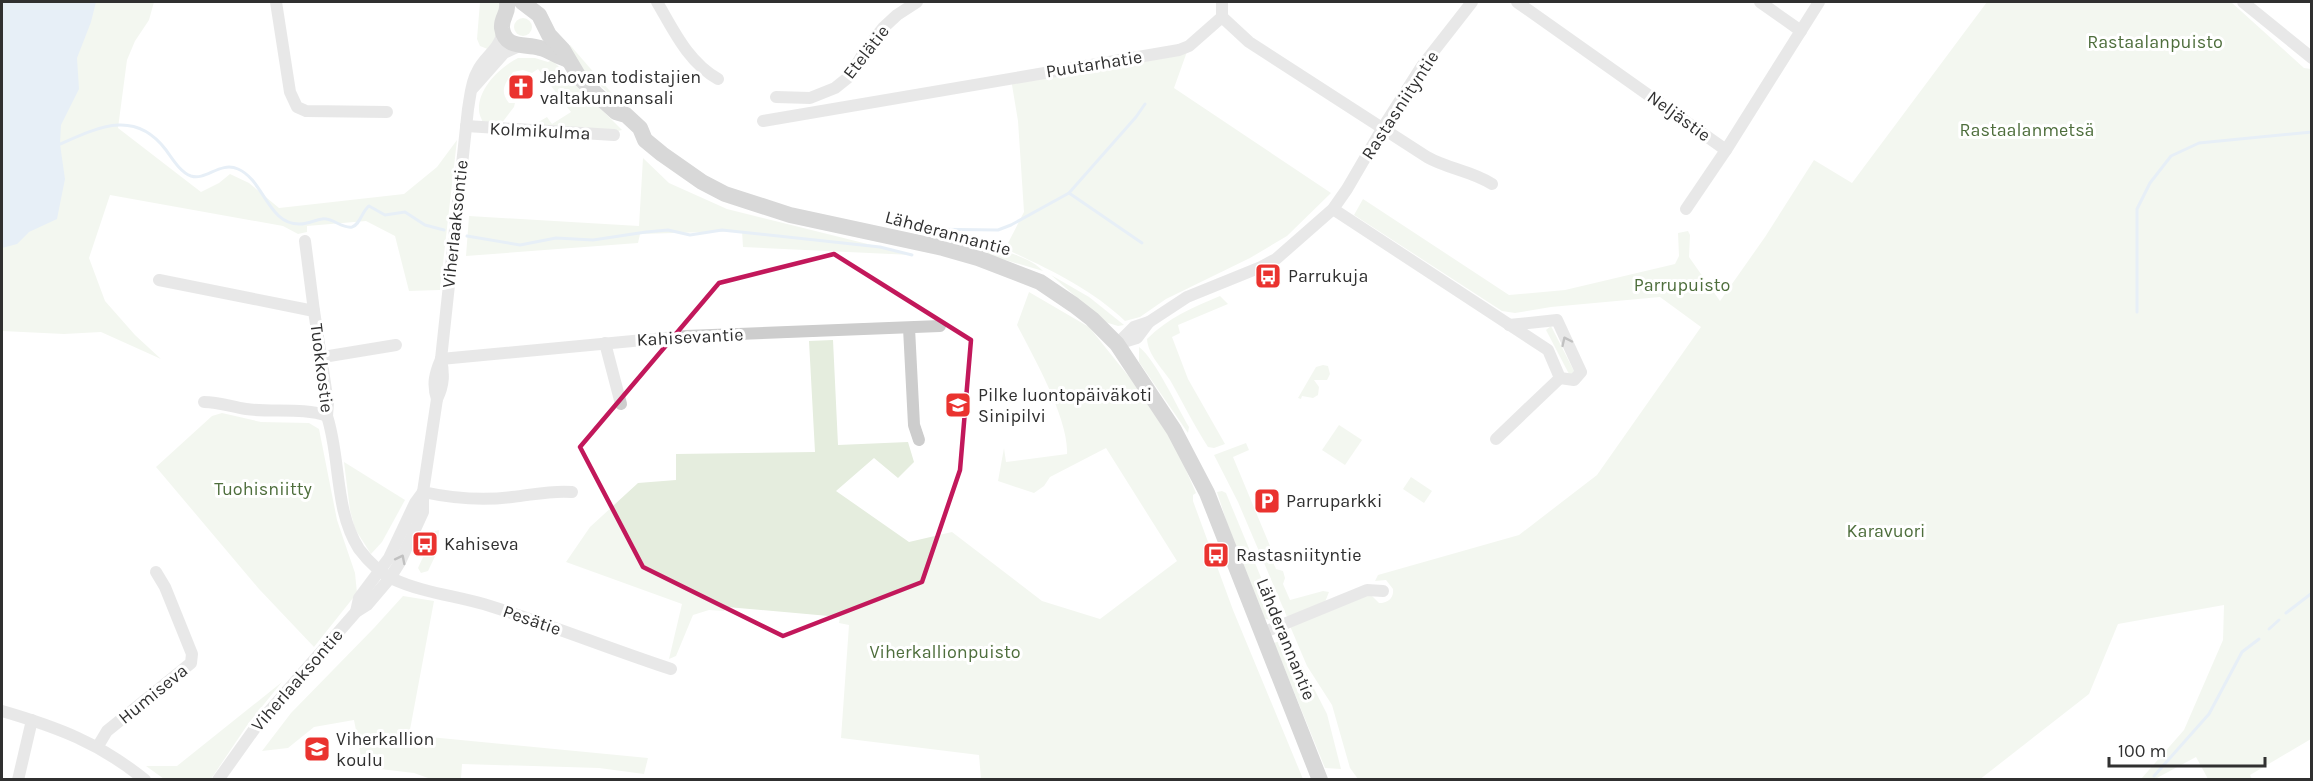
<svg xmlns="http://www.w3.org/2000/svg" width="2313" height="781" viewBox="0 0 2313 781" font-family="Karla,sans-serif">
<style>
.green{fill:#e5edde}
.water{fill:#cadced}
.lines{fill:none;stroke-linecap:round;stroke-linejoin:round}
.stream{stroke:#cadced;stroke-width:3}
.minor{stroke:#cdcdcd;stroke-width:12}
.major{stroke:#a8a8a8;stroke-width:16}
.oneway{stroke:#777}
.marked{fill:none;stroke:#c2185b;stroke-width:4.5;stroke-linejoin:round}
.labels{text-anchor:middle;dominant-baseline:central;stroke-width:6;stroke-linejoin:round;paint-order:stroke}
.park-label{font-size:18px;fill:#4e6e3c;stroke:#fff}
.street-label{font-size:18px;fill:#303030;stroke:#fff}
.poi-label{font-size:18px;fill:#303030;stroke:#fff;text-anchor:start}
</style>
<rect width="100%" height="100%" fill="#fff"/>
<!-- green -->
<g class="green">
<polygon points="2,2 154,2 149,20 135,41 127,60 118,128 201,192 219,183 230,174 249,183 279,208 404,194 437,167 457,140 440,290 409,291 395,236 366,221 307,226 307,232 298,234 283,226 110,195 89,258 105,301 135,335 161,359 101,332 64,334 2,331"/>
<polygon points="480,2 501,2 498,35 490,50 480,46 477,39"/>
<path d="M1987,2H2231L2304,68L2311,69V739L2250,775L2252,779H2208L2196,757L2155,779H2141L2184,730L2223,640L2224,605L2118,624L2089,694L1979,780L1358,779L1350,768L1332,705L1307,666L1290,626L1365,595H1371L1379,603C1388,603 1394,598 1393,589L1386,580L1375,581L1378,575L1519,535L1597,475L1701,327L1660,297L1551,307L1515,313L1502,311L1354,215L1363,199L1509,295L1565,290L1675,264L1679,256L1678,233L1688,231L1690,235L1689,257L1720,301L1765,237L1814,160L1852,183Z"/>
<circle cx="523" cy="27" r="9"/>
<polygon points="570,45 622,105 584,71 568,46"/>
<path d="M1189,46L1174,88L1331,193L1287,236L1250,258L1166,299L1140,317L1125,321C1093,290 1049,269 1010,251L1008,243L1024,212L1018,121L1011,79Z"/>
<path d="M518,58H535L548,62L552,60L622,130L614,132L535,124L547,117L552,124L571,112L538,69L532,73L523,70L513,72C505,83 499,91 509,103H515L514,107L501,124L483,123C482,119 479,115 479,110C478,88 500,67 518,58Z"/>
<polygon points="643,158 669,183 727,209 912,255 743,247 742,231 640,234 638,243 466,256 469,216 639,226"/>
<path d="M930,238C958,240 1023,249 1043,271Z"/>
<polygon points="1051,275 1089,297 1124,325 1118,326 1105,322"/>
<path d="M1029,292L1089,327L1130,378L1175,445L1196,493L1193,495V501L1233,610L1303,779H981L979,755L841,738L849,625L839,623L840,617L727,607L724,611L709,610L693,615L676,656L669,659L682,604L566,562L590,527L638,483L676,480V454L815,452L809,341L833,340L838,445L908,442L914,462L898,478L874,458L836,491L909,542L952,532L1042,601L1100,619L1177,561L1106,448L1050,477L1044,486L1034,493L998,481L1004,448L1006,462L1067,454C1069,419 1033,356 1017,325Z"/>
<path d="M1220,296L1228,304L1178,325L1180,333L1172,337L1188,379L1225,444L1214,448L1208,447C1194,425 1183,403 1170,380C1162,368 1148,355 1147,339C1168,318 1193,307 1220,296Z"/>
<polygon points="1551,326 1574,371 1572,374 1569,374 1546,330"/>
<path d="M1139,347C1156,360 1177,407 1189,427L1188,433L1139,362Z"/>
<polygon points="1323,365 1328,366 1330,374 1327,380 1314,380 1319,387 1318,395 1313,398 1302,396 1301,399 1298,398 1316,367"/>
<polygon points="222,413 261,422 309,423 319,429 337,520 355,573 357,593 314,647 259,589 156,467 212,416"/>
<polygon points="1339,425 1362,440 1345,465 1322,450"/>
<polygon points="1246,443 1249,450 1233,457 1270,546 1267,549 1276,569 1283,571 1285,578 1283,584 1290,600 1323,591 1329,592 1325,602 1287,617 1238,502 1214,455"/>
<polygon points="344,462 405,500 382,542 371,554 355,529 350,510"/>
<polygon points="1411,477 1432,491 1424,503 1403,489"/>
<polygon points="1222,491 1226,493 1279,621 1265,619 1227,523 1217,492"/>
<polygon points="439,530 437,552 428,571 421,573 418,568 435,531"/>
<polygon points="403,596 434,601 409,735 648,758 644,774 599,768 462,764 461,779 431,779 414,773 363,767 354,720 314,727 288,748 262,751 291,713 374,628"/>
<polygon points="1288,638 1327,714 1341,769 1325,768 1279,655 1274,643"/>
<polygon points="282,682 248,724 211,779 164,779 146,766 177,766"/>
</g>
<!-- water -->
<polygon class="water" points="2,2 96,2 91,22 77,58 79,89 61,125 60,144 65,179 57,219 29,232 17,244 2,248"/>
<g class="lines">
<!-- stream -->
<g class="stream">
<path d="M60,144C99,127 135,109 166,150C172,158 180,172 191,176C206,181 220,161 238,169C264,180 268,225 300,224C308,224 315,220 322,219C332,217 342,229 352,227C360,225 362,211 369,206L385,215L405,212L425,225L444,230"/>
<polyline points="1069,193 1142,243"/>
<polyline points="920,229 998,230 1011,225 1069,193 1136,117 1145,104"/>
<polyline points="467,236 520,245 556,238 593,240 646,232 668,230 690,235 722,230 880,247 912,255"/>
<polyline points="2137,312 2137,209 2150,183 2171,156 2199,143 2312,132"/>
<polyline points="2286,613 2312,593"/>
<polyline points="2269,629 2279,620"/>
<polyline points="2154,776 2209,714 2242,652 2259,639"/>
</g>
<!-- minor -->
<g class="minor">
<polyline points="276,2 290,92 297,107 306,111 387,112"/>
<path d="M657,2C674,31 688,62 718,79"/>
<polyline points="1517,2 1726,150 1819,2"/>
<polyline points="1760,2 1801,31"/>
<polyline points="2243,2 2312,58"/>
<polyline points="1222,17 1222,2"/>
<polyline points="473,88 504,53 519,46"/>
<polyline points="776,97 810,98 835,88 850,76 864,52 883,28 897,15 917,2"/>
<path d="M763,121L1179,50L1189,46L1222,17L1249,42L1427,157C1448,169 1472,171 1492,184"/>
<polyline points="466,126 614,135"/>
<polyline points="1333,209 1548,350 1560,378"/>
<polyline points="1686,209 1726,150"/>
<polyline points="305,241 314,311"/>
<path d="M159,280L314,311L328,403L327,416C341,459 334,510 359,549C368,561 379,572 393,579C423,593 458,596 490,606C551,625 610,649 671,669"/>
<polyline points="1509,325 1557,320 1581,372 1574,380 1560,378"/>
<polyline points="909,328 914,425 919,440"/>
<polyline points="605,343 621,404"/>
<polyline points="1117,344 1134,327 1149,322 1187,297 1261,267 1276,259 1333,209 1347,189 1382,129 1422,66 1472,2"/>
<polyline points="1117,344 1137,338 1149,322"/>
<polyline points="323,357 396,345"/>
<polyline points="441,359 686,336 940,326"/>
<path d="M437,399C432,384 435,373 441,359L468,109C470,98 471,82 477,72C485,55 498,52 503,32"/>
<path d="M204,402C219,402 232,407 246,409C272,413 303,407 327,416"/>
<polyline points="1496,439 1560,378"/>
<path d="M423,492C451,498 482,501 512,497C532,495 552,490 572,492"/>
<polyline points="356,612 359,598 389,558 415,503 423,492"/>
<polyline points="1262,633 1367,590 1383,591"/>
<path d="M2,711C57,727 100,743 145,780"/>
<polyline points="98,746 107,731 191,663 192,654 165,587 156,572"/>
<polyline points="18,780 32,720"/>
<path d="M218,780L258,724L356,612L367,605L390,578L400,562L423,512V492L437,399C444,385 444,374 441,359"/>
</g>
<!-- major -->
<g class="major">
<path d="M507,2C509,14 501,17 502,28C505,50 526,43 540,48C549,50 556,56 566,59"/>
<polyline points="522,2 539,15 549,35 563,50 579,77 596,94 616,112 626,115 640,128 645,140 662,154 702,182 725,194 790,215 943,248 978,258 1040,282 1074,305 1092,319 1117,344 1174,430 1207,493 1320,780"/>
</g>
</g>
<!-- one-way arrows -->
<defs><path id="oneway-chevron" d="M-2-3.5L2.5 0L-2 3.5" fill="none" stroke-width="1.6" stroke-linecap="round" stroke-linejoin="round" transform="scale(1.5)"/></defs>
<g class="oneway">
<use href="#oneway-chevron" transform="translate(1566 341) rotate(-115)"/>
<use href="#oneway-chevron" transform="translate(401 559) rotate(-63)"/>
</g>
<!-- marked area -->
<path d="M0 0H2313V781H0ZM834,254L971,340L960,470L922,582L783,636L643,567L580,447L719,283Z" fill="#fff" fill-opacity=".55" fill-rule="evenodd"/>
<path class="marked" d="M834,254L971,340L960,470L922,582L783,636L643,567L580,447L719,283Z"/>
<!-- icons -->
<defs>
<symbol id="church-square" viewBox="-11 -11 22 22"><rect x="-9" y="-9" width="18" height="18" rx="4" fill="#ea332f" stroke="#fff"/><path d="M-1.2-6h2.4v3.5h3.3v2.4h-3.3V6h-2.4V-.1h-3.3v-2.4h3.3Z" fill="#fff"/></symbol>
<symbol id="bus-square" viewBox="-11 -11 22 22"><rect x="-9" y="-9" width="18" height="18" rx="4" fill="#ea332f" stroke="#fff"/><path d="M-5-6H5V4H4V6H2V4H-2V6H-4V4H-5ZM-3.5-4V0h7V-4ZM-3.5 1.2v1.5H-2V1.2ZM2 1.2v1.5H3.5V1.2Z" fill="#fff"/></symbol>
<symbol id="school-square" viewBox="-11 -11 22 22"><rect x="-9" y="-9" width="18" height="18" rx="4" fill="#ea332f" stroke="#fff"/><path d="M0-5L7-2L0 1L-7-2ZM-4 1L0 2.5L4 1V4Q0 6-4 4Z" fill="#fff"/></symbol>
<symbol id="parking-square" viewBox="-11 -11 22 22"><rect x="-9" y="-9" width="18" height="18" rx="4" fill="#ea332f" stroke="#fff"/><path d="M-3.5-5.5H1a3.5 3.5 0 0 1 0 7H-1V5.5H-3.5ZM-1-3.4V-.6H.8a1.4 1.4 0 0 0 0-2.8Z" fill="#fff"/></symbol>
</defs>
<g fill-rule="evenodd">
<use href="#church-square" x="506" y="72" width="30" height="30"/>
<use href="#bus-square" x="1253" y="261" width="30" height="30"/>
<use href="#school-square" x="943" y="390" width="30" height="30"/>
<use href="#parking-square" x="1252" y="486" width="30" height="30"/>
<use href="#bus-square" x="410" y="529" width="30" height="30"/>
<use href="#bus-square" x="1201" y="540" width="30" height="30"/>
<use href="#school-square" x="302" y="734" width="30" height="30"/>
</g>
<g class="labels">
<!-- park labels -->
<g class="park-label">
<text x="2155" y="42">Rastaalanpuisto</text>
<text x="2027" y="130">Rastaalanmetsä</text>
<text x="1682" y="285">Parrupuisto</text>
<text x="263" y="489">Tuohisniitty</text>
<text x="1886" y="531">Karavuori</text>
<text x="945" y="652">Viherkallionpuisto</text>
</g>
<!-- street labels -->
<g class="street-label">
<text transform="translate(866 52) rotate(-52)">Etelätie</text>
<text transform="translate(1094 64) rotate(-9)">Puutarhatie</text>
<text transform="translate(1400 105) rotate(-57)">Rastasniityntie</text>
<text transform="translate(1679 116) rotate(36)">Neljästie</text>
<text transform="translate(540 131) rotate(3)">Kolmikulma</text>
<text transform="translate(455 224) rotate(-84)">Viherlaaksontie</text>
<text transform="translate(948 233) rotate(15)">Lähderannantie</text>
<text transform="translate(690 337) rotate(-3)">Kahisevantie</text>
<text transform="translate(322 368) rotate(83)">Tuokkostie</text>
<text transform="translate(532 620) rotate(19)">Pesätie</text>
<text transform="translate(1286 639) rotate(68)">Lähderannantie</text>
<text transform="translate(297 680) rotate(-49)">Viherlaaksontie</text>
<text transform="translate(153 694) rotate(-39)">Humiseva</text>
</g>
<!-- poi labels -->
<g class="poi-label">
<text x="540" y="77">Jehovan todistajien<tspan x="540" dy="21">valtakunnansali</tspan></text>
<text x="1288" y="276">Parrukuja</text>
<text x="978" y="395">Pilke luontopäiväkoti<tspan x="978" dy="21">Sinipilvi</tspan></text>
<text x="1286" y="501">Parruparkki</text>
<text x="444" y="544">Kahiseva</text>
<text x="1236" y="555">Rastasniityntie</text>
<text x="336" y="739">Viherkallion<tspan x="336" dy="21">koulu</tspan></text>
</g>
</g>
<!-- border -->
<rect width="2313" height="781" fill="none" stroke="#303030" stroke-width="6"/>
<!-- scale -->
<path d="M2109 757v9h156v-9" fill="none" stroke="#303030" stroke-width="3"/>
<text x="2118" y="757" font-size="18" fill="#303030" stroke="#ffffff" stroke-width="4.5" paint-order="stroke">100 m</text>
</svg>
